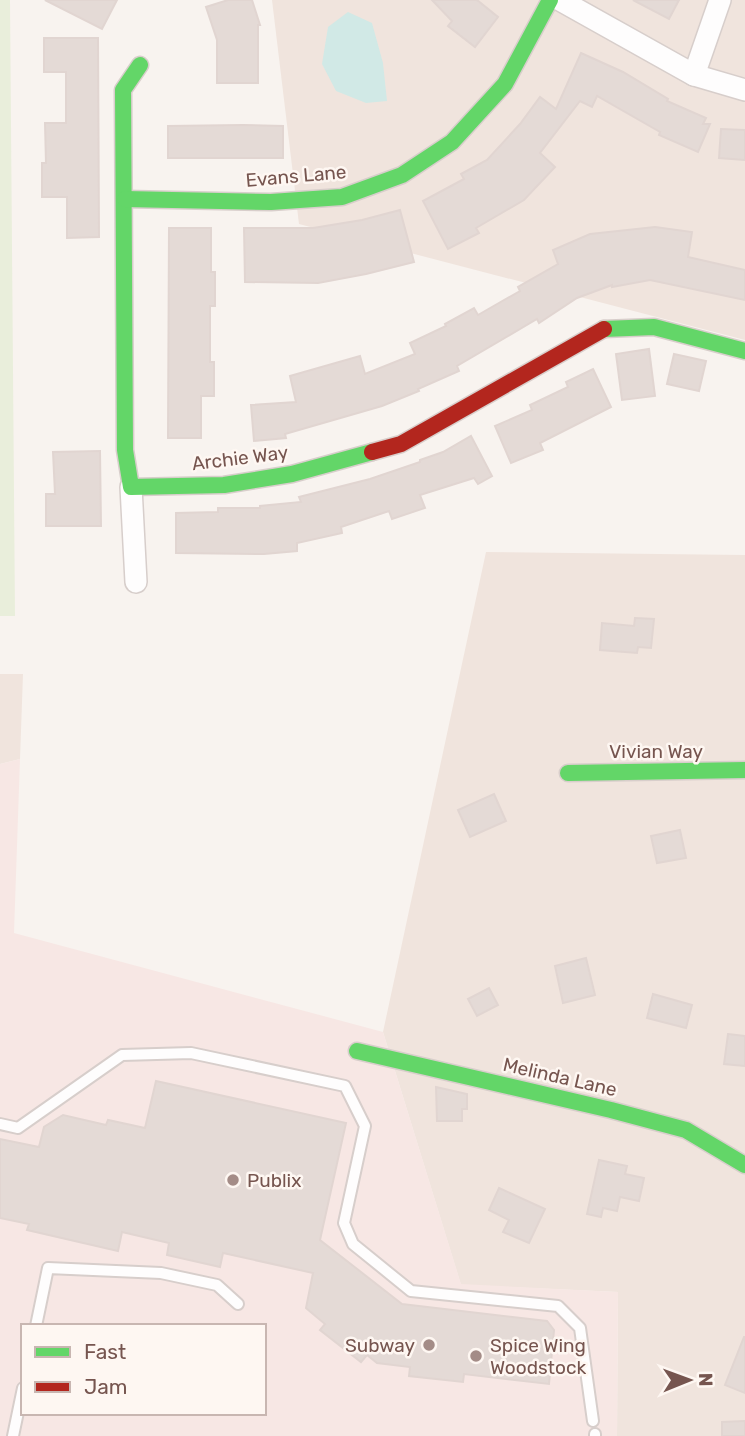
<svg xmlns="http://www.w3.org/2000/svg" width="745" height="1436" viewBox="0 0 745 1436" font-family="Rubik,sans-serif">
<style>
.residential{fill:#f0e4dd}
.commercial{fill:#f7e7e4;fill-rule:evenodd}
.green{fill:#e9eedb}
.water{fill:#d1e9e6}
.building{fill:#e4dad6;stroke:#e1d5d1;stroke-width:2}
.lines{fill:none;stroke-linecap:round;stroke-linejoin:round}
.lane-casing{stroke:#d7cecb;stroke-width:14}
.street-casing{stroke:#d7cecb;stroke-width:24}
.fast-casing{stroke:#d8cecb;stroke-width:19}
.jam-casing{stroke:#d8cecb;stroke-width:19}
.lane{stroke:#fefdfd;stroke-width:10}
.street{stroke:#fefdfd;stroke-width:21}
.fast{stroke:#63d668;stroke-width:16}
.jam{stroke:#b3261e;stroke-width:16}
.poi-dot{fill:#a48c87;stroke:#fef7f2;stroke-width:2.5}
.labels{text-anchor:middle;dominant-baseline:central;stroke-width:5;stroke-linejoin:round;paint-order:stroke}
.street-label{font-size:19px;fill:#76554f;stroke:#fef7f2}
.poi-label{font-size:19px;fill:#76554f;stroke:#fef7f2;text-anchor:start}
</style>
<rect width="100%" height="100%" fill="#f8f3ef"/>
<!-- residential -->
<g class="residential">
<polygon points="272,0 745,0 745,340 299,224"/>
<polygon points="486,552 745,555 745,1436 617,1436 618,1292 461,1285 383,1032"/>
<polygon points="0,674 23,674 20,759 0,764"/>
</g>
<!-- commercial -->
<path class="commercial" d="M20,759L14,933L383,1032L461,1284L618,1292L617,1436H0V764ZM23,1326H264V1413H23Z"/>
<!-- green -->
<polygon class="green" points="0,0 10,0 15,616 0,616"/>
<!-- water -->
<polygon class="water" points="348,12 372,23 383,63 387,101 366,103 336,91 322,64 328,27"/>
<!-- building -->
<g class="building">
<polygon points="45,0 117,0 102,29"/>
<polygon points="228,0 252,0 260,25 258,25 258,83 217,83 217,40 206,7"/>
<polygon points="432,0 477,0 498,17 475,47 448,26 452,21"/>
<polygon points="633,0 679,0 669,19"/>
<polygon points="44,38 98,38 99,237 67,238 67,197 42,197 42,163 46,163 45,123 66,123 66,72 44,72"/>
<polygon points="581,53 623,72 668,99 667,101 706,118 703,124 710,124 698,152 659,135 660,132 597,96 592,107 580,101 540,153 555,167 524,200 476,228 479,233 448,249 423,201 464,179 461,174 487,160 520,124 540,97 556,109"/>
<polygon points="243,125 283,126 283,158 168,158 168,126"/>
<polygon points="721,129 745,130 745,160 719,158"/>
<polygon points="400,210 414,262 366,274 318,283 245,282 244,228 313,228 362,220"/>
<polygon points="655,227 692,232 688,257 745,270 745,300 650,280 612,287 612,285 577,298 539,323 537,319 457,366 459,371 418,389 419,391 382,406 285,434 286,438 254,441 251,405 296,402 290,376 360,356 365,374 415,354 410,343 446,326 445,324 474,308 478,315 520,291 518,287 558,264 553,250 590,234"/>
<polygon points="169,228 211,228 211,272 215,272 215,306 210,306 210,362 214,362 214,396 201,396 201,438 168,438"/>
<polygon points="649,349 655,396 622,400 616,354"/>
<polygon points="674,354 706,361 699,391 667,384"/>
<polygon points="593,369 611,407 540,443 543,450 511,463 495,426 532,410 530,405 568,387 566,382"/>
<polygon points="471,436 492,476 478,484 474,478 420,495 425,508 392,519 389,511 341,527 342,533 297,543 297,551 264,554 176,553 176,513 218,512 218,508 260,508 260,506 301,502 299,497 370,479 420,462 420,460 443,452"/>
<polygon points="100,451 101,526 46,526 46,494 55,494 53,452"/>
<polygon points="635,618 654,619 651,648 638,647 637,653 600,650 602,623 634,626"/>
<polygon points="494,794 506,821 470,837 458,810"/>
<polygon points="680,830 686,858 657,863 651,836"/>
<polygon points="586,958 595,995 563,1003 555,966"/>
<polygon points="489,988 498,1005 477,1016 468,999"/>
<polygon points="653,994 692,1005 686,1028 647,1018"/>
<polygon points="728,1034 745,1036 745,1066 724,1064"/>
<polygon points="156,1081 346,1123 320,1240 402,1304 547,1321 554,1330 549,1384 464,1374 463,1382 409,1376 410,1367 377,1363 367,1355 361,1362 320,1330 325,1324 306,1308 313,1273 223,1253 220,1267 167,1255 169,1243 122,1232 118,1251 27,1230 29,1224 0,1218 0,1139 39,1147 44,1127 63,1115 106,1125 108,1120 145,1128"/>
<polygon points="436,1087 467,1094 467,1109 462,1109 462,1121 437,1121"/>
<polygon points="599,1160 627,1166 625,1174 644,1178 639,1201 620,1197 617,1211 603,1208 601,1217 587,1214"/>
<polygon points="499,1188 545,1209 529,1243 503,1232 509,1220 489,1210"/>
<polygon points="744,1337 745,1337 745,1393 725,1385"/>
<polygon points="745,1421 745,1436 722,1436 722,1422"/>
</g>
<g class="lines">
<defs>
<g id="lane">
<polyline points="0,1124 18,1128 122,1055 191,1053 345,1086 365,1126 344,1223 353,1244 411,1291 558,1306 580,1328 593,1421"/>
<polyline points="36,1326 48,1268 161,1273 217,1285 238,1304"/>
<polyline points="595,1434 595,1436"/>
<polyline points="13,1436 23,1388"/>
</g>
<g id="street">
<polyline points="560,0 694,75 745,90"/>
<polyline points="694,75 720,0"/>
<polyline points="131,487 136,582"/>
</g>
<g id="fast">
<polyline points="140,65 123,90 125,450 131,487 224,485 292,474 372,452"/>
<polyline points="125,199 271,202 342,197 402,175 452,142 505,84 550,0"/>
<polyline points="604,329 654,327 745,351"/>
<polyline points="568,773 745,770"/>
<polyline points="357,1051 611,1110 686,1130 745,1165"/>
</g>
<polyline id="jam" points="372,452 401,444 604,329"/>
</defs>
<!-- lane casing -->
<use href="#lane" class="lane-casing"/>
<!-- street casing -->
<use href="#street" class="street-casing"/>
<!-- fast casing -->
<use href="#fast" class="fast-casing"/>
<!-- jam casing -->
<use href="#jam" class="jam-casing"/>
<!-- lane -->
<use href="#lane" class="lane"/>
<!-- street -->
<use href="#street" class="street"/>
<!-- fast -->
<use href="#fast" class="fast"/>
<!-- jam -->
<use href="#jam" class="jam"/>
</g>
<!-- markers -->
<g class="poi-dot">
<circle cx="233" cy="1180" r="7"/>
<circle cx="429" cy="1345" r="7"/>
<circle cx="476" cy="1356" r="7"/>
</g>
<g class="labels">
<!-- street labels -->
<g class="street-label">
<text transform="translate(296 176) rotate(-5)">Evans Lane</text>
<text transform="translate(240 458) rotate(-7)">Archie Way</text>
<text x="656" y="751">Vivian Way</text>
<text transform="translate(560 1077) rotate(13)">Melinda Lane</text>
</g>
<!-- poi labels -->
<g class="poi-label">
<text x="247" y="1180">Publix</text>
<text x="415" y="1345" text-anchor="end">Subway</text>
<text x="490" y="1345">Spice Wing<tspan x="490" dy="22">Woodstock</tspan></text>
</g>
</g>
<!-- legend -->
<rect x="21" y="1324" width="245" height="91" fill="#fef7f2" stroke="#c8b6b1" stroke-width="2"/>
<rect x="35" y="1347" width="35" height="10" fill="#63d668" stroke="#c8b6b1" stroke-width="2"/>
<text x="84" y="1359" font-size="21" fill="#76554f">Fast</text>
<rect x="35" y="1382" width="35" height="10" fill="#b3261e" stroke="#c8b6b1" stroke-width="2"/>
<text x="84" y="1394" font-size="21" fill="#76554f">Jam</text>
<!-- north arrow -->
<g transform="translate(689 1380) rotate(89)" stroke="#fef7f2" stroke-width="5" paint-order="stroke">
<path d="M0-5L12 26L0 18L-12 26Z" fill="#76554f"/>
<text y="-10" font-size="19" font-weight="bold" text-anchor="middle" fill="#76554f">N</text>
</g>
</svg>
